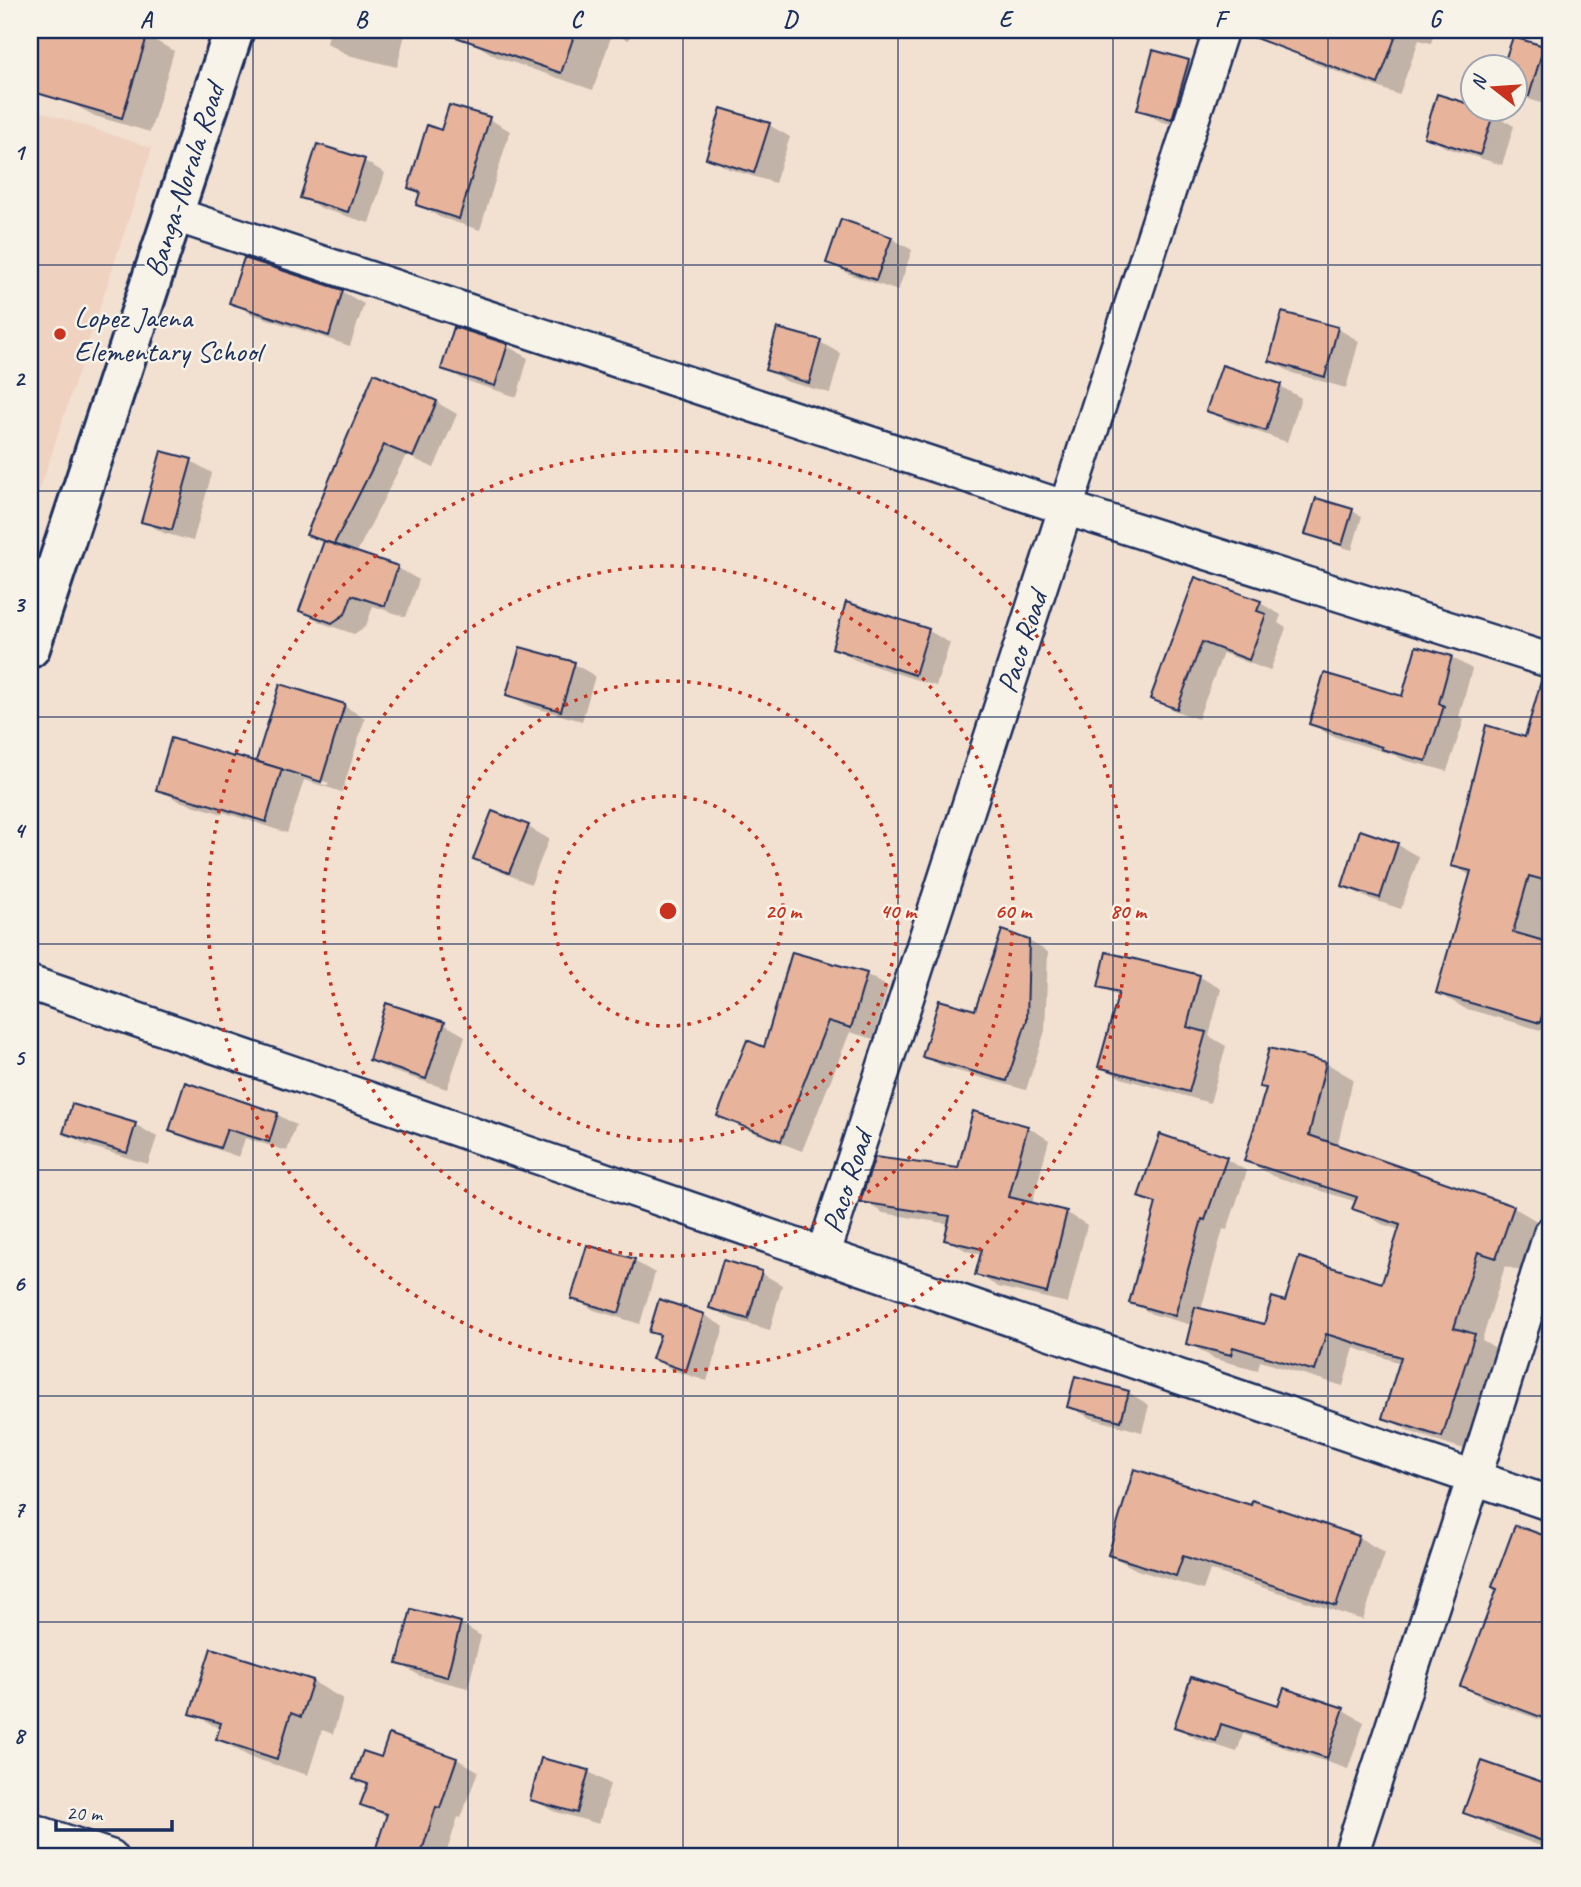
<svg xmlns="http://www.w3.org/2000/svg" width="1581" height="1887" viewBox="0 0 1581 1887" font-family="Caveat,sans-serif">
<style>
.built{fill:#efd2c0}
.shadow{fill:#0003;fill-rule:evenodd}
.building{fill:#e7b39a;stroke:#1b2f5e;stroke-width:2}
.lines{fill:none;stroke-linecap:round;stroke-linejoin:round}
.minor-casing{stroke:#1b2f5e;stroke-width:38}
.secondary-casing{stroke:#1b2f5e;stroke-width:44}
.minor{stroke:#f7f3e8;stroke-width:33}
.secondary{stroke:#f7f3e8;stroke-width:38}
.grid{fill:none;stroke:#1b2f5e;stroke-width:2;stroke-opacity:0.55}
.ring{fill:none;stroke:#c8321e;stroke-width:3.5;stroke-dasharray:3.5 7}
.poi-dot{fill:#c8321e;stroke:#f7f3e8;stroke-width:2.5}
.labels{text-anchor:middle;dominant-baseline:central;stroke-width:5;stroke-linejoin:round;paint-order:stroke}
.street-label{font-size:30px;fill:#1b2f5e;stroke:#f7f3e8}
.poi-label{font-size:30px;fill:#1b2f5e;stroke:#f7f3e8;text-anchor:start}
.centre{fill:#c8321e;stroke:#f7f3e8;stroke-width:3.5}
.ring-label{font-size:21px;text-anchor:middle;font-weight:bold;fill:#c8321e;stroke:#f7f3e8;stroke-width:5;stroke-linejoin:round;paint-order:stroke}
.neatline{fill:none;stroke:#1b2f5e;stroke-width:2.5}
.grid-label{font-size:23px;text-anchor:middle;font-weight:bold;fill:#1b2f5e}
</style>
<rect width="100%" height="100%" fill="#f2e0d1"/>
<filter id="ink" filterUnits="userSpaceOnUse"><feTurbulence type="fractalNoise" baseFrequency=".0143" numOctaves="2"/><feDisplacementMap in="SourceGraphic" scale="14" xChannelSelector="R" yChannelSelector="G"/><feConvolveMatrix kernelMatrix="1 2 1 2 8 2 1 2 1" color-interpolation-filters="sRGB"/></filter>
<g filter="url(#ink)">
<!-- built -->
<polygon class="built" points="30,108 152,148 30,519"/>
<!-- shadow -->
<g class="shadow">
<polygon points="30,30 128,30 147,36 174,51 150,132 95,116 67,101 69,96 30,68"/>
<polygon points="330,30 406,30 397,67 348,55 327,43"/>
<polygon points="468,30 632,30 629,40 612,34 593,90 497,57 465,38"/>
<polygon points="1301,30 1435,30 1431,43 1419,40 1399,95 1314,63 1293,51"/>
<polygon points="1515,30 1536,30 1534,35"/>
<polygon points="1514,39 1543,48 1551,52 1550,106 1514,94 1514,66 1505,66"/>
<polygon points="1154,52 1189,61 1210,73 1193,130 1160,121 1139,109"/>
<polygon points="1472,108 1493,114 1514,126 1502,165 1447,148 1426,136"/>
<polygon points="489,119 510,131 480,230 439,217 418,204 422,194 410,187 443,132"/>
<polygon points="769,125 790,137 775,183 729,169 708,157"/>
<polygon points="364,161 385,173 369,223 323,209 302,197"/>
<polygon points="891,238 912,250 898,291 849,274 828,262"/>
<polygon points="245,260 343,292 364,304 350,346 252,314 231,302"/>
<polygon points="1284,314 1338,329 1359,341 1346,388 1292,373 1271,361"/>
<polygon points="820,342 841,354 830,393 788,382 767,370"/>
<polygon points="507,346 528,358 517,397 464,380 443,368"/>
<polygon points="1223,367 1280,386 1301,398 1287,442 1229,422 1209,410"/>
<polygon points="375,376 436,402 457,414 434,468 406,455 356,554 398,568 419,580 406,617 373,606 366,626 354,634 322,623 302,611 324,544 308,535"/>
<polygon points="191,461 212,473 193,541 164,533 143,521"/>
<polygon points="1352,511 1362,516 1352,550 1317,539 1307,533"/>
<polygon points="1196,579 1260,603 1281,615 1278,623 1286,628 1270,671 1223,653 1198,719 1173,710 1152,698"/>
<polygon points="848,605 929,631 950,643 936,686 855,660 834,648"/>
<polygon points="1451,657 1472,669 1459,717 1464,720 1447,771 1404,760 1397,756 1332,736 1311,724 1403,698"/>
<polygon points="574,664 595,676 582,721 529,706 508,694"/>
<polygon points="1542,684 1551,687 1551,905 1541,942 1551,945 1551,1033 1464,1008 1438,993 1471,876 1453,865 1527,740"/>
<path d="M344,706L365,718L342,792L304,780L287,833L223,812V814L179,801L158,789L235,759L266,765L258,760ZM279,766L329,783L328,786L279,770Z"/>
<polygon points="528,827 549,839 531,884 496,870 475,858"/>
<polygon points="1361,833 1398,845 1419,857 1401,909 1365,897 1344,885"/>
<polygon points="1029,941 1048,952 1045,1031 1026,1090 943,1067 925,1056 976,1012"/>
<polygon points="793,954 867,975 888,987 873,1039 850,1032 802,1151 740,1127 720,1115 766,1049"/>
<polygon points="1108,954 1200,977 1221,989 1209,1036 1226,1046 1210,1103 1121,1078 1100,1066 1119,997 1100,986"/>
<polygon points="444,1024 465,1036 447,1089 392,1071 371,1059"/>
<polygon points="1326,1063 1353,1079 1337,1147 1513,1207 1540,1223 1523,1272 1505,1266 1482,1340 1501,1351 1470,1451 1411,1432 1384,1417 1401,1363 1354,1348 1343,1386 1260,1361 1258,1370 1215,1359 1188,1343 1192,1325 1152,1314 1131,1302 1158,1206 1140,1196 1161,1136 1226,1159 1247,1171 1227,1230 1223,1229 1201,1310 1265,1326 1286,1303 1383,1285 1400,1230 1382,1224 1355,1208 1357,1202 1273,1176 1246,1160 1268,1089 1261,1086"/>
<polygon points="186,1085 278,1115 296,1125 287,1151 245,1138 239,1157 190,1140 171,1130"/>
<polygon points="73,1106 136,1125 157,1137 148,1164 86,1145 65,1133"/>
<polygon points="974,1113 1028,1127 1049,1140 1032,1204 1066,1212 1087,1225 1068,1303 998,1287 977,1274 983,1255 967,1251 946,1239 950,1224 883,1213 863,1201 959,1170"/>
<polygon points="634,1261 655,1273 640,1324 594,1310 573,1298"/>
<polygon points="761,1273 782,1285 770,1330 732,1319 711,1307"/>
<polygon points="704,1315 724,1327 707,1381 675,1371 654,1359 661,1337 651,1331"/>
<polygon points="1128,1392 1149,1405 1142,1432 1090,1418 1069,1406"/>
<polygon points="1516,1527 1551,1540 1551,1724 1486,1700 1462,1686 1499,1589"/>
<polygon points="1358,1537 1385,1553 1363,1620 1210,1570 1203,1590 1137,1570 1110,1555"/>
<polygon points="460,1623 481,1636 468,1688 420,1676 399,1663"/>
<polygon points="312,1681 343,1699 333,1734 322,1730 308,1775 250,1757 218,1739 221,1730 193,1713"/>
<polygon points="1280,1707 1343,1710 1364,1722 1348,1769 1243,1734 1237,1752 1197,1739 1176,1727"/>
<polygon points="390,1737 457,1759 478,1771 461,1818 458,1817 445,1857 374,1857 387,1817 363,1804 369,1786 355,1778 382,1759"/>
<polygon points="543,1760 589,1772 610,1784 599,1824 553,1811 532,1799"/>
<polygon points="1483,1763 1551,1787 1551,1850 1497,1830 1465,1812"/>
<polygon points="1170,1853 1182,1857 1168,1857"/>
</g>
<!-- building -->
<g class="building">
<polygon points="30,30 149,30 122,118 30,91"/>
<polygon points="451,30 576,30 561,73 450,35"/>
<polygon points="1242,30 1398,30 1378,84 1242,33"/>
<polygon points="1513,37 1544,46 1529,96 1515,91 1515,66 1503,66"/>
<polygon points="1153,50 1189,60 1172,119 1137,110"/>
<polygon points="1437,94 1473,105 1473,108 1482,108 1494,112 1480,155 1424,137"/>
<polygon points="449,105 490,117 459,219 416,205 420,192 408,188 427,125 441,130"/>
<polygon points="721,108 770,123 754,173 706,158"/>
<polygon points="317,144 365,159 348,212 300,198"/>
<polygon points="841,219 892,237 876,280 826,263"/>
<polygon points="244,258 343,290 329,336 229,303"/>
<polygon points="1282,312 1338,327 1325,377 1269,361"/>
<polygon points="454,327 508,344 495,386 441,369"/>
<polygon points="777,328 821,340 809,383 765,370"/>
<polygon points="1222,365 1281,384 1266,431 1206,411"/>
<polygon points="374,373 437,401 413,457 384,445 334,544 306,535"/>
<polygon points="161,451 192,459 172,530 141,522"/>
<polygon points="1316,498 1353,509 1342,545 1305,534"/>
<polygon points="324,541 398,566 385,606 352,595 345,614 332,623 299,611"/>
<polygon points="1195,577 1261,601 1257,611 1266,614 1249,660 1202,642 1177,709 1150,699"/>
<polygon points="846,602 929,629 915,675 832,648"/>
<polygon points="1416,646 1452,656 1439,703 1444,706 1426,761 1381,749 1382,747 1309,724 1324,673 1402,696"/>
<polygon points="520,647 575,662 561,711 506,695"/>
<polygon points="1542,678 1551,680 1551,882 1529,876 1513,932 1551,943 1551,984 1540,1023 1436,993 1471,871 1451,866 1486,725 1525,737"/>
<polygon points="280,684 345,704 321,782 256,761"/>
<polygon points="171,738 234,757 234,755 282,769 266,822 202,802 202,803 156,790"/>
<polygon points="492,811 529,825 509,873 473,859"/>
<polygon points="1360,830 1398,843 1380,898 1342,886"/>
<polygon points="1002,930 1029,940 1027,1020 1007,1081 922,1057 939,1000 975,1010"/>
<polygon points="792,952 867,973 851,1028 828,1021 781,1141 717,1116 747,1040 764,1047"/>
<polygon points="1106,952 1200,975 1187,1027 1206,1032 1189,1092 1098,1067 1119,992 1098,987"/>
<polygon points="386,1003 445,1022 426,1079 369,1060"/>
<polygon points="1269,1048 1326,1062 1309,1135 1514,1206 1496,1258 1478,1252 1454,1328 1475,1334 1442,1437 1382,1418 1401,1357 1326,1334 1315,1371 1233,1347 1231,1355 1186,1344 1195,1307 1264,1324 1272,1297 1285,1301 1299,1257 1382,1283 1400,1225 1352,1209 1357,1197 1244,1161 1266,1088 1259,1087"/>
<polygon points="185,1082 278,1113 269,1142 227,1129 220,1148 169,1131"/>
<polygon points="72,1104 136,1123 127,1153 63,1133"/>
<polygon points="973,1111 1028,1126 1009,1197 1067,1211 1047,1293 975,1275 982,1249 944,1240 950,1216 860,1202 875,1157 958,1168"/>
<polygon points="1160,1134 1227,1157 1205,1220 1202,1219 1175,1316 1129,1303 1156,1203 1138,1197"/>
<polygon points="587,1245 635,1259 619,1313 571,1299"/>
<polygon points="723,1260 762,1271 748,1319 709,1308"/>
<polygon points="659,1299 704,1314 686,1371 652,1359 660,1335 649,1332"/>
<polygon points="1075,1376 1129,1391 1121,1421 1067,1407"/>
<polygon points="1134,1469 1251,1505 1252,1500 1359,1536 1336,1606 1183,1556 1176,1576 1108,1555"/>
<polygon points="1515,1525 1551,1538 1551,1721 1460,1686 1497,1589 1492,1587"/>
<polygon points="411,1609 461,1622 447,1677 397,1664"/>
<polygon points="211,1648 313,1680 301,1717 291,1713 277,1759 216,1739 221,1723 190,1714"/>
<polygon points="1191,1677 1278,1705 1284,1688 1344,1708 1327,1758 1221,1724 1216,1741 1174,1727"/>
<polygon points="389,1734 457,1758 440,1808 436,1807 420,1857 373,1857 387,1814 360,1805 368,1784 353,1779 363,1751 381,1757"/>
<polygon points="541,1758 589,1770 577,1813 530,1800"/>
<polygon points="1482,1761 1551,1785 1551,1844 1463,1813"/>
</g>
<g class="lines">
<defs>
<g id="minor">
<polyline points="173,214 1066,508 1551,661"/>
<polyline points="30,983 1551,1504"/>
<polyline points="823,1255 1221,30"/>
<polyline points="30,1830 111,1857"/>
<polyline points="1350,1857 1474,1478 1551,1233"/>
</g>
<polyline id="secondary" points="30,648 234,30"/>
</defs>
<!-- minor casing -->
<use href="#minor" class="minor-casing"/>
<!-- secondary casing -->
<use href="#secondary" class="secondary-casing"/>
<!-- minor -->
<use href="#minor" class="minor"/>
<!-- secondary -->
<use href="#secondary" class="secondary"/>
</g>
</g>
<!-- grid -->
<path class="grid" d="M253,30V1857M468,30V1857M683,30V1857M898,30V1857M1113,30V1857M1328,30V1857M30,265H1551M30,491H1551M30,717H1551M30,944H1551M30,1170H1551M30,1396H1551M30,1622H1551"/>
<!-- distance rings -->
<g class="ring">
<circle cx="668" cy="911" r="115"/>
<circle cx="668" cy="911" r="230"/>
<circle cx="668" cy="911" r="345"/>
<circle cx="668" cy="911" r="460"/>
</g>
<!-- markers -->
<circle class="poi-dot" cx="60" cy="334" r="7"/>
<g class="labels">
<!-- street labels -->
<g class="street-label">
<text transform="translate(184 180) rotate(-72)">Banga-Norala Road</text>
<text transform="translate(1022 642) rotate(-72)">Paco Road</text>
<text transform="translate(847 1182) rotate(-72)">Paco Road</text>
</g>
<!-- poi labels -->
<g class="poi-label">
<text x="74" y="317">Lopez Jaena<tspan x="74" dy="34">Elementary School</tspan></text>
</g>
</g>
<circle cx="668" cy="911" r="10" class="centre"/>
<g class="ring-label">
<text x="783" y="918">20 m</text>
<text x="898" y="918">40 m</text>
<text x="1013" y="918">60 m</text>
<text x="1128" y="918">80 m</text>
</g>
<!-- margin -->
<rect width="1581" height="1887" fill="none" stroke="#f7f3e8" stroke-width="77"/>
<!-- north arrow -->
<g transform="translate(1494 88) rotate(287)"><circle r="33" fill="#f7f3e8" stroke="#9fa5b1" stroke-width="2"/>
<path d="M0-5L12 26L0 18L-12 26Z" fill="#c8321e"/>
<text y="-10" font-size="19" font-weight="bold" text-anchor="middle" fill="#1b2f5e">N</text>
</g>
<!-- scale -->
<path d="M56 1820v10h116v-10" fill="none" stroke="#1b2f5e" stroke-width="3.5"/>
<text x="66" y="1820" font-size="21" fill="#1b2f5e" stroke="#f7f3e8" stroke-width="5" paint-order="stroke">20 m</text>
<rect x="38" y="38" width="1504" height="1810" class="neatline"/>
<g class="grid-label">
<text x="146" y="27">A</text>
<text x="361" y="27">B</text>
<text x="576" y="27">C</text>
<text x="790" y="27">D</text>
<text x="1005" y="27">E</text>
<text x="1220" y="27">F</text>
<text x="1435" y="27">G</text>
<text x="19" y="160">1</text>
<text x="19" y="386">2</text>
<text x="19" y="612">3</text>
<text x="19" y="838">4</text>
<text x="19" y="1065">5</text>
<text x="19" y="1291">6</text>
<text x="19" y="1517">7</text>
<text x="19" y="1743">8</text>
</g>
</svg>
